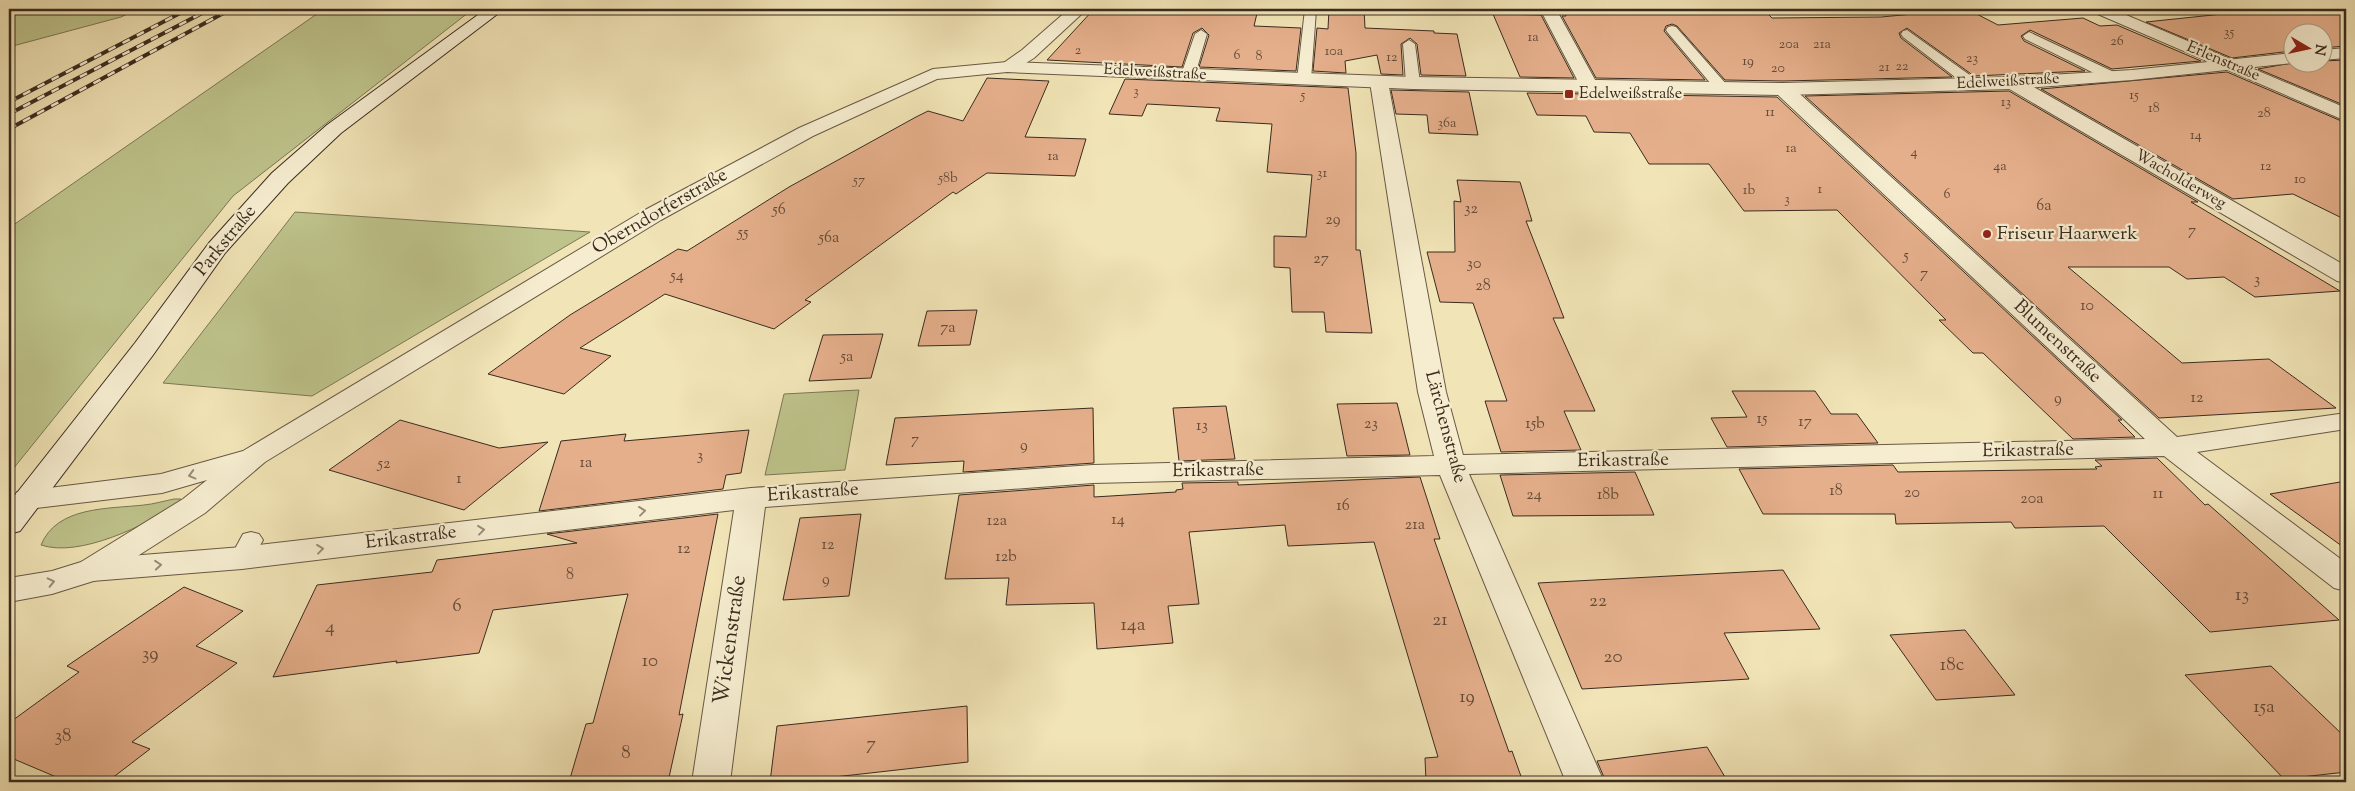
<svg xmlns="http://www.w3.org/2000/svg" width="2355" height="791" viewBox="0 0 2355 791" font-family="'Sorts Mill Goudy',serif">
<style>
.green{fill:#bec38b;stroke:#7c7755}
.building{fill:#e5af8b;stroke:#3a2b1f}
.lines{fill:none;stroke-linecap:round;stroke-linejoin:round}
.service-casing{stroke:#685945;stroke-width:2}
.minor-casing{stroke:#685945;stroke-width:2}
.tertiary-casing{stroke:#685945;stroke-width:2}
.secondary-casing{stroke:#3a2b1f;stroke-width:2}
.service{fill:#f6edd0;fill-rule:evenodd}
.minor{fill:#f6edd0;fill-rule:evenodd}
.tertiary{fill:#f6edd0;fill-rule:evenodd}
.secondary{fill:#f6edd0;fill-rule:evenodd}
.rail-casing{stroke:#3a2b1f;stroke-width:4}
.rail{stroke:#f6edd0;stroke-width:2.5;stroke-dasharray:8;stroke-linecap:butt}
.oneway{stroke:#988c78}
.poi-dot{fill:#8f2418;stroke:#f6edd0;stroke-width:2}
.labels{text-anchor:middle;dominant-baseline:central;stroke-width:4.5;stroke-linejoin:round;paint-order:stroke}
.far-number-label{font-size:14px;fill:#654c3a}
.far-street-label{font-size:16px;fill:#3a2b1f;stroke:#f6edd0}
.far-poi-label{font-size:16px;fill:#3a2b1f;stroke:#f6edd0;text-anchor:start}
.number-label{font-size:16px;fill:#654c3a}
.street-label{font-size:19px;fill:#3a2b1f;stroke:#f6edd0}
.poi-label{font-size:19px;fill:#3a2b1f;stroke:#f6edd0;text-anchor:start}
.near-number-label{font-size:19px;fill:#654c3a}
.near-street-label{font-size:22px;fill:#3a2b1f;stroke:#f6edd0}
</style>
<rect width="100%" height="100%" fill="#f1e4b6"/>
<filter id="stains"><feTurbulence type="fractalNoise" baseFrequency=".004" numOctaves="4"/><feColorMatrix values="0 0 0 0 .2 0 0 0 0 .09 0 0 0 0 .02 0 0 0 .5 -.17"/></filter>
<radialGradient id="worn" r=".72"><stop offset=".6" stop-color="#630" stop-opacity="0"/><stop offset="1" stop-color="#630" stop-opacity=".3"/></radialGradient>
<!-- green -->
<g class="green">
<polygon points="9,9 138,9 121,17 9,47"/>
<polygon points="324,9 473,9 233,196 9,474 9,228"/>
<polygon points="295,212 590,232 312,396 163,383"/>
<polygon points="859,390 845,470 765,475 784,394"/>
<path d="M174,499H181L180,503C146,525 80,558 41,545C57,506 108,509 144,505C154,504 164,501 174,499Z"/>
</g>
<!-- building -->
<g class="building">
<polygon points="1094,9 1163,9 1224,12 1225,9 1258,9 1254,26 1301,28 1296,71 1199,67 1209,35 1202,28 1193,33 1182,67 1047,60"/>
<polygon points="1329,9 1364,9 1365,28 1434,31 1434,33 1457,34 1466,76 1421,75 1417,44 1410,38 1401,44 1403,75 1381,74 1377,55 1345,61 1346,73 1313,71 1317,28 1328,29"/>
<polygon points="1614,9 1763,9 1772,18 1881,17 1967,9 1998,25 2083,18 2100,26 2117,25 2201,61 2112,69 2030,30 2021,36 2024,41 2085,71 1974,76 1907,28 1899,33 1901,38 1952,77 1783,81 1725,80 1677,26 1672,24 1666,26 1664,31 1705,80 1596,78 1562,16 1566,16 1565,13 1618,14"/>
<polygon points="2270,9 2346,9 2346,46 2322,48 2322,32 2292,32 2292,51 2232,58 2146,22"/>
<polygon points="1493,14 1541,15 1574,78 1520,77"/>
<polygon points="2346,60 2346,106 2258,69 2297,62"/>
<polygon points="2227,72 2346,123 2346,220 2293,194 2233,199 2041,89"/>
<polygon points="987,78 1049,81 1025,137 1086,139 1075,176 987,173 956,194 953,192 805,300 811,302 774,329 665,294 580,348 611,356 564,394 488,374 570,315 678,249 687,251 789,187 916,117 928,111 963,121"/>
<polygon points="1125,79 1348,88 1356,153 1356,250 1360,250 1372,333 1326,332 1324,312 1292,312 1290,268 1274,267 1274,236 1306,237 1312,175 1267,172 1272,124 1216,121 1220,108 1147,104 1142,116 1109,114"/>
<polygon points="1391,90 1469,92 1478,135 1429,133 1427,115 1396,114"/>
<polygon points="2009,91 2198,202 2191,202 2340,291 2255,297 2224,277 2187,279 2169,267 2068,267 2182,363 2269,359 2336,408 2159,418 1805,96"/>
<polygon points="1527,93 1777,97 2122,420 2118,420 2135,437 2073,439 1983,353 1973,353 1939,320 1946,320 1837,210 1744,211 1709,164 1649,164 1630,133 1594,132 1586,116 1537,115"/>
<polygon points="1457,180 1520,182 1532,221 1526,221 1564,318 1553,318 1595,411 1564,411 1581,450 1501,452 1485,401 1507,401 1473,303 1440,302 1427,252 1455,252 1454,201 1461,202"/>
<polygon points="977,310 970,345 918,346 927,311"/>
<polygon points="883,334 871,378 809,381 823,335"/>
<polygon points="1732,391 1815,391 1831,414 1857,414 1878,443 1727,447 1711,418 1747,417"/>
<polygon points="1397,403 1410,455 1347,456 1337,404"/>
<polygon points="1226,406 1235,459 1179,461 1173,408"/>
<polygon points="1093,408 1094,463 963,472 964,461 886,465 895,418"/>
<polygon points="400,420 499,448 548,442 464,510 329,470"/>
<polygon points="749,430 741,473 726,475 723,489 539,511 561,441 626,434 624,441"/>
<polygon points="2157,458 2205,505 2208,504 2339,620 2210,632 2104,526 2015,528 2011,522 1896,524 1895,514 1763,514 1739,469 1893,465 1898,472 2097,469 2095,467 2102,466 2095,460"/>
<polygon points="1635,472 1654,515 1513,516 1500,475"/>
<polygon points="1420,477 1440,539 1434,539 1509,752 1512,751 1523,782 1426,782 1425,758 1438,757 1374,542 1288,546 1285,525 1189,532 1199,604 1168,606 1173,643 1097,649 1094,603 1006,605 1009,578 945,579 959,495 1094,485 1094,497 1176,492 1176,490 1183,489 1182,483 1238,482 1238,485"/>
<polygon points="2346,481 2346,549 2270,494"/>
<polygon points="718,514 679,715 683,714 668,782 569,782 586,724 593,723 628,594 493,610 479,653 396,663 397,661 273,677 317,585 432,572 437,560 577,543 547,534"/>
<polygon points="861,514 849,596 783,600 800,518"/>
<polygon points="1783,570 1820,629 1724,633 1749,679 1582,689 1538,583"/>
<polygon points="184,587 243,611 196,646 237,663 132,742 150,749 107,782 68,782 9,757 9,723 79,672 67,666"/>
<polygon points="1965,630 2015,695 1936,700 1890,635"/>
<polygon points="2271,666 2346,738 2346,772 2284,779 2185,675"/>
<polygon points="967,706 968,762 790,782 770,782 777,726"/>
<polygon points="1707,747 1728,782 1606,782 1597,761"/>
</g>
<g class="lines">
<defs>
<g id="service">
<polygon points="1305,9 1316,10 1311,80 1304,84 1297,80"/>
<polygon points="1672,26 1676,27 1727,85 1729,88 1727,91 1717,91 1668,33 1666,30 1668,27"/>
<polygon points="1201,30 1207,34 1195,75 1193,78 1183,78 1181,75 1195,34"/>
<polygon points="1907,30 1978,81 1980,84 1978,87 1968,87 1903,37 1901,34 1903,31"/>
<polygon points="2029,32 2116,73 2118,76 2111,80 2106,79 2025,39 2023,36"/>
<polygon points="1409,40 1415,44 1420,83 1413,87 1406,83 1403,44"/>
<polygon points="251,532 259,534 263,540 250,564 242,566 234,564 230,558 243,534"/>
</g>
<g id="minor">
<polygon points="1069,9 1087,9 1034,58 1013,71 1001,71 998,67 1022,50"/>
<polygon points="1540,9 1556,9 1599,87 1597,91 1583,91"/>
<polygon points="2091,9 2112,9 2346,108 2346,121 2093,12"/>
<polygon points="1379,76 1386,78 1388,82 1446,392 1463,455 2145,439 1776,93 1774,89 1776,85 1790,85 2177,437 2346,413 2346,429 2197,452 2346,563 2346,591 2334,588 2164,456 1469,474 1604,782 1566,782 1440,475 1093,483 765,507 730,782 692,782 734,510 242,569 92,581 81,578 76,570 81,562 92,559 242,547 751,488 1093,465 1434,456 1418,392 1370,82 1372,78"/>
<polygon points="2013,77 2020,79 2346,266 2346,283 2337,281 2006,87 2004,83 2006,79"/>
</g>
<g id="tertiary">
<polygon points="2346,48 2346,58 2322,60 2322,50"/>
<polygon points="2292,53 2292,62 2295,62 2292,63 2132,80 2013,89 1783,95 1413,89 1007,72 937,79 813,136 661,220 265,462 205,513 103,578 52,594 9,602 9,578 52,571 81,562 183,499 207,480 162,493 28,509 17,506 13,499 17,492 161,474 243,451 645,210 799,128 933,69 1007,62 1413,77 1783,83 2013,77 2132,70"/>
</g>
<polygon id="secondary" points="486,9 504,9 341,133 288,183 225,253 153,355 20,531 9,534 9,503 135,343 209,243 272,173 327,125"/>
</defs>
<!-- service casing -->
<use href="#service" class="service-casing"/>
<!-- minor casing -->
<use href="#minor" class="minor-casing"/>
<!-- tertiary casing -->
<use href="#tertiary" class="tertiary-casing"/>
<!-- secondary casing -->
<use href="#secondary" class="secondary-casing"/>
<!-- service -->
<use href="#service" class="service"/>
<!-- minor -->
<use href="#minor" class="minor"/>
<!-- tertiary -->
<use href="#tertiary" class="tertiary"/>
<!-- secondary -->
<use href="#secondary" class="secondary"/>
<defs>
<g id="rail">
<polyline points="9,102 188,9"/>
<polyline points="9,114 210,9"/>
<polyline points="9,129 231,9"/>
</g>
</defs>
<!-- rail casing -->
<use href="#rail" class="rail-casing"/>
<!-- rail -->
<use href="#rail" class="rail"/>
</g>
<!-- one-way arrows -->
<defs><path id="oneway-chevron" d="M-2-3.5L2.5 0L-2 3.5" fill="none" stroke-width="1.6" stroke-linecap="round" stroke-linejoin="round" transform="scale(1.25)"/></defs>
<g class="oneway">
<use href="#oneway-chevron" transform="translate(192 475) rotate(165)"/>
<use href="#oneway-chevron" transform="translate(642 511) rotate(-7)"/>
<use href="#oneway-chevron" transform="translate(481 530) rotate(-7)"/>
<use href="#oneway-chevron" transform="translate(320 549) rotate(-7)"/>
<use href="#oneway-chevron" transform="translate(158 565) rotate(-5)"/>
<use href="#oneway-chevron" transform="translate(51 582) rotate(-13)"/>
</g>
<!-- markers -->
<g class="poi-dot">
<rect x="1564" y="89" width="10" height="10" rx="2.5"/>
<circle cx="1987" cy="234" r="5"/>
</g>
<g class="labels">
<!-- far-number labels -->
<g class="far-number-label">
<text x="2229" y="33">35</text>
<text x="1533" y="38">1a</text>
<text x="2117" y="42">26</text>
<text x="1789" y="45">20a</text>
<text x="1822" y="45">21a</text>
<text x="1078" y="51">2</text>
<text x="1334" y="52">10a</text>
<text x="1237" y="56">6</text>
<text x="1259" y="57">8</text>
<text x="1392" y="58">12</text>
<text x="1972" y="59">23</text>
<text x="1748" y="62">19</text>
<text x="1902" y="67">22</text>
<text x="1884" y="68">21</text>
<text x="1778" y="69">20</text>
<text x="1136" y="92">3</text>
<text x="1303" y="96">5</text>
<text x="2134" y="96">15</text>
<text x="2006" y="103">13</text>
<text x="2154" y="109">18</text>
<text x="1770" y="113">11</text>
<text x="2264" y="114">28</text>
<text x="1447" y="124">36a</text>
<text x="2196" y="136">14</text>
<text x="1791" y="149">1a</text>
<text x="1914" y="153">4</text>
<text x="1053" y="157">1a</text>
<text x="2000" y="167">4a</text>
<text x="2266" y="167">12</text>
<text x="1322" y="174">31</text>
<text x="948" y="179">58b</text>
<text x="2300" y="180">10</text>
<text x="859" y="181">57</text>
<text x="1820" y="190">1</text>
<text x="1749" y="191">1b</text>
<text x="1947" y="195">6</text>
<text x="1787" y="200">3</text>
</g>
<!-- far-street labels -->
<g class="far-street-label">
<text transform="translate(2223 62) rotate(23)">Erlenstraße</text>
<text transform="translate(1155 73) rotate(3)">Edelweißstraße</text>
<text transform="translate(2008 82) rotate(-3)">Edelweißstraße</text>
<text transform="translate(2180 180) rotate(30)">Wacholderweg</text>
</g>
<!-- far-poi labels -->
<g class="far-poi-label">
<text x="1579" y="94">Edelweißstraße</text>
</g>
<!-- number labels -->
<g class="number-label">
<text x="2044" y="206">6a</text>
<text x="1471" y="209">32</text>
<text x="779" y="210">56</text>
<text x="1333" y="220">29</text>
<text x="2192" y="231">7</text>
<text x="743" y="233">55</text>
<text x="829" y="238">56a</text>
<text x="1906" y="256">5</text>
<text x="1321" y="259">27</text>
<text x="1474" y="264">30</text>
<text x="1924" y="274">7</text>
<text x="677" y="276">54</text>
<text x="2257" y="280">3</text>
<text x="1483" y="286">28</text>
<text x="2087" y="306">10</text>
<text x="948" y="328">7a</text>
<text x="847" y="357">5a</text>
<text x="2197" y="398">12</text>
<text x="2058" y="399">9</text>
<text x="1762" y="419">15</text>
<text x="1805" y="422">17</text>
<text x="1371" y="424">23</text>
<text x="1535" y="424">15b</text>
<text x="1202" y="426">13</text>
<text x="915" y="440">7</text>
<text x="1024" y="446">9</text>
<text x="700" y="456">3</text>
<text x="586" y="463">1a</text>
<text x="384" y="464">52</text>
<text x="459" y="479">1</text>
<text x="1836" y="491">18</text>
<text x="1912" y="493">20</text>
<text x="2158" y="494">11</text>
<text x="1534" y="495">24</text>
<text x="1608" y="495">18b</text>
<text x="2032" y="499">20a</text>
<text x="1343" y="506">16</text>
<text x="1118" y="520">14</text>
<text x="997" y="521">12a</text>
<text x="1415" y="525">21a</text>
<text x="828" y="545">12</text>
<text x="684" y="549">12</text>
<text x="1006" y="557">12b</text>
<text x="570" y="575">8</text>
<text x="826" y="580">9</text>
</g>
<!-- street labels -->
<g class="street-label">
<text transform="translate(660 212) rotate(-30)">Oberndorferstraße</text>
<text transform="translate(226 241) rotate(-51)">Parkstraße</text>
<text transform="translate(2057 342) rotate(43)">Blumenstraße</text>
<text transform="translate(1445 427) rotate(75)">Lärchenstraße</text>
<text transform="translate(2028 451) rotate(-1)">Erikastraße</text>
<text transform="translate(1623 461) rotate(-1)">Erikastraße</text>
<text transform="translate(1218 471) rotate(-1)">Erikastraße</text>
<text transform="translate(813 493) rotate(-4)">Erikastraße</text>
<text transform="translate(411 538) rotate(-7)">Erikastraße</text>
</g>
<!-- poi labels -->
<g class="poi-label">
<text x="1997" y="234">Friseur Haarwerk</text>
</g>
<!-- near-number labels -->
<g class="near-number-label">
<text x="2242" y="595">13</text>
<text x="1598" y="601">22</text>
<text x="457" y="606">6</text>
<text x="1440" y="620">21</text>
<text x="1133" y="625">14a</text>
<text x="330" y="627">4</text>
<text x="150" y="654">39</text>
<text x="1613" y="657">20</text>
<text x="650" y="661">10</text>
<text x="1952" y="665">18c</text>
<text x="1467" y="697">19</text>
<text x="2264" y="707">15a</text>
<text x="63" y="736">38</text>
<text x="871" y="744">7</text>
<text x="626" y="753">8</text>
</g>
<!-- near-street labels -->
<g class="near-street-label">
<text transform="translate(731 640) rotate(-82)">Wickenstraße</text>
</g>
</g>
<!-- margin -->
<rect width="2355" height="791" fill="none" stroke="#f1e4b6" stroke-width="30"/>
<rect x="10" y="10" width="2335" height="771" fill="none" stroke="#3a2b1f" stroke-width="2.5"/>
<rect x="15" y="15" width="2325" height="761" fill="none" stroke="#3a2b1f"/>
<!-- north arrow -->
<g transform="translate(2308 48) rotate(99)"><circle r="24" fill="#f6edd0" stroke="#ab9f89"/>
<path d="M0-4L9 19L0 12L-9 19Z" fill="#8f2418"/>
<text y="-8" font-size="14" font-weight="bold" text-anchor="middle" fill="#3a2b1f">N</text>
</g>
<rect width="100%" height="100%" filter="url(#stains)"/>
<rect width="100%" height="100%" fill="url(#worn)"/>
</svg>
